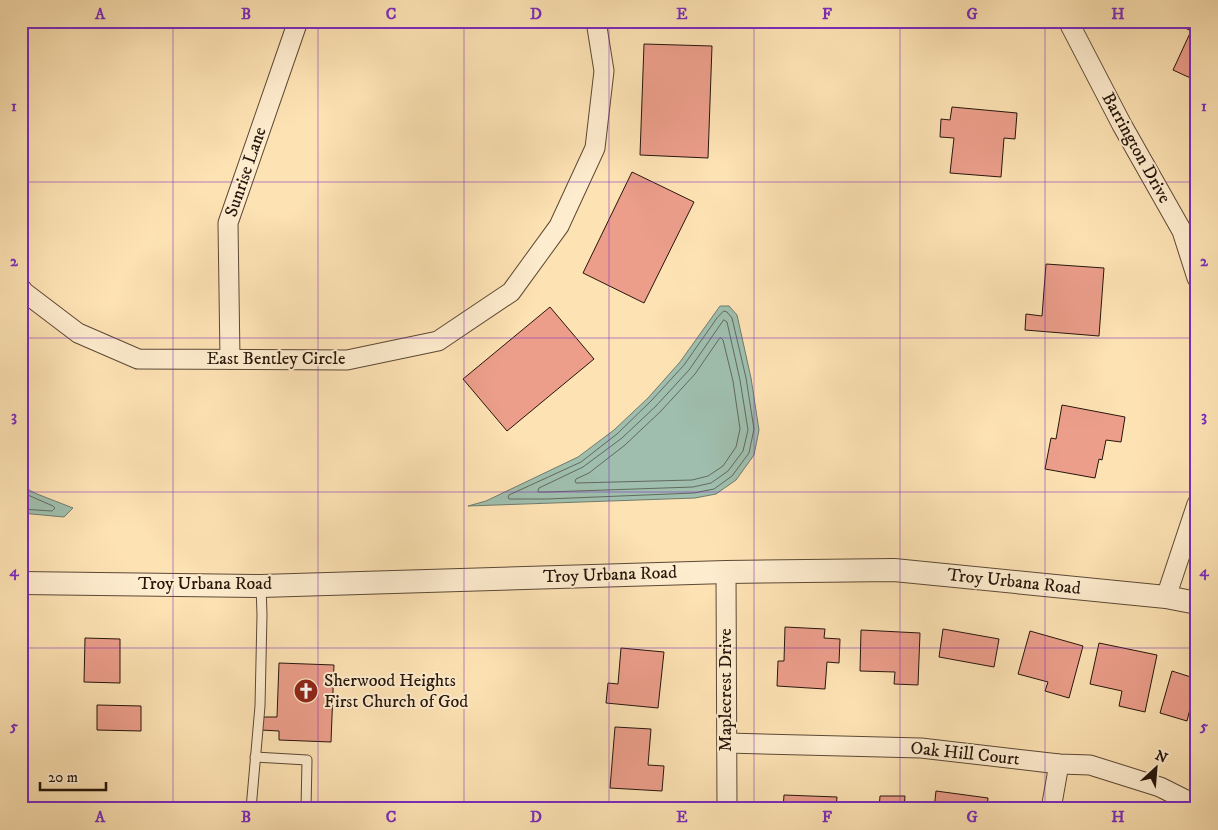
<svg xmlns="http://www.w3.org/2000/svg" width="1218" height="830" viewBox="0 0 1218 830" font-family="'IM FELL DW Pica',serif">
<style>
.water{fill:#9fbead;stroke:#6f7b6c}
.lines{fill:none;stroke-linecap:round;stroke-linejoin:round}
.shore{stroke:#626a5c;stroke-width:1}
.building{fill:#ec9e8b;stroke:#26160b}
.service-casing{stroke:#5c4935;stroke-width:11}
.minor-casing{stroke:#5c4935;stroke-width:21}
.tertiary-casing{stroke:#5c4935;stroke-width:24}
.service{stroke:#feecce;stroke-width:9}
.minor{stroke:#feecce;stroke-width:19}
.tertiary{stroke:#feecce;stroke-width:22}
.grid{fill:none;stroke:#7b2cbf;stroke-width:1;stroke-opacity:0.55}
.labels{text-anchor:middle;dominant-baseline:central;stroke-width:4;stroke-linejoin:round;paint-order:stroke}
.street-label{font-size:18px;fill:#26160b;stroke:#feecce}
.poi-label{font-size:18px;fill:#26160b;stroke:#feecce;text-anchor:start}
.neatline{fill:none;stroke:#7b2cbf;stroke-width:2}
.grid-label{font-size:16px;text-anchor:middle;font-weight:bold;fill:#7b2cbf}
</style>
<rect width="100%" height="100%" fill="#fde2b3"/>
<filter id="stains"><feTurbulence type="fractalNoise" baseFrequency=".004" numOctaves="4"/><feColorMatrix values="0 0 0 0 .2 0 0 0 0 .09 0 0 0 0 .02 0 0 0 .5 -.17"/></filter>
<radialGradient id="worn" r=".72"><stop offset=".6" stop-color="#630" stop-opacity="0"/><stop offset="1" stop-color="#630" stop-opacity=".3"/></radialGradient>
<!-- water -->
<g class="water">
<polygon points="720,306 729,306 737,315 751,378 759,430 754,455 736,480 716,494 695,498 468,506 486,501 578,457 614,430 648,398 680,362"/>
<polygon points="21,486 37,494 73,508 64,517 21,513"/>
</g>
<g class="lines">
<!-- shore -->
<g class="shore">
<polygon points="724,311 727,312 732,318 746,378 754,429 749,453 732,476 714,489 694,493 547,499 509,499 508,497 509,495 581,462 617,434 651,401 684,365 717,318"/>
<polygon points="724,320 727,322 740,380 748,430 743,451 728,471 711,483 693,487 547,492 538,492 538,490 539,488 583,467 622,438 656,406 689,370"/>
<polygon points="721,338 723,340 733,381 740,429 736,447 723,466 708,476 692,480 576,483 575,481 576,479 589,473 625,445 661,411 695,374 719,339"/>
<polyline points="21,492 53,506 55,508 52,511 21,509"/>
</g>
</g>
<!-- building -->
<g class="building">
<polygon points="635,21 666,21 636,26"/>
<polygon points="1172,21 1197,21 1197,81 1173,70 1191,31"/>
<polygon points="644,44 712,46 708,158 640,155"/>
<polygon points="952,107 1017,113 1015,139 1004,138 1001,177 950,173 954,138 940,137 941,119 950,120"/>
<polygon points="632,172 694,202 644,303 583,273"/>
<polygon points="1046,264 1104,268 1099,336 1025,330 1026,314 1042,316"/>
<polygon points="550,307 594,359 507,431 463,379"/>
<polygon points="1062,405 1125,417 1121,442 1106,440 1102,460 1099,459 1095,478 1045,469 1051,438 1056,439"/>
<polygon points="785,627 825,629 824,638 840,639 839,663 827,662 825,689 777,686 778,661 784,661"/>
<polygon points="943,629 999,639 994,667 939,657"/>
<polygon points="861,630 920,633 918,685 894,684 895,672 860,671"/>
<polygon points="1030,631 1083,646 1069,698 1045,691 1048,682 1018,674"/>
<polygon points="85,638 120,639 120,683 84,682"/>
<polygon points="1099,643 1157,655 1145,712 1119,706 1122,691 1090,684"/>
<polygon points="621,648 664,652 658,708 606,703 608,683 618,684"/>
<polygon points="279,663 334,665 331,742 279,740 279,731 261,730 262,717 277,717"/>
<polygon points="1172,671 1197,679 1197,711 1190,709 1187,721 1160,713"/>
<polygon points="97,705 141,706 141,731 97,730"/>
<polygon points="615,727 651,729 648,765 664,766 662,791 610,788"/>
<polygon points="936,791 988,798 987,809 934,809"/>
<polygon points="784,795 837,797 836,809 783,809"/>
<polygon points="880,796 905,796 904,809 879,809"/>
</g>
<g class="lines">
<defs>
<g id="service">
<polyline points="255,757 307,760 306,809"/>
<polyline points="251,809 260,706 262,615 261,586"/>
</g>
<g id="minor">
<polyline points="1068,21 1122,125 1182,231 1197,278"/>
<polyline points="21,288 24,292 78,333 138,359 347,360 438,341 511,292 559,226 595,148 604,71 596,21"/>
<polyline points="230,359 228,223 298,21"/>
<polyline points="726,572 727,809"/>
<polyline points="1166,597 1197,504"/>
<polyline points="727,743 921,748 1059,764 1090,765 1160,787 1196,805"/>
<polyline points="1051,809 1059,764"/>
</g>
<polyline id="tertiary" points="21,583 261,586 726,572 894,570 1166,597 1197,603"/>
</defs>
<!-- service casing -->
<use href="#service" class="service-casing"/>
<!-- minor casing -->
<use href="#minor" class="minor-casing"/>
<!-- tertiary casing -->
<use href="#tertiary" class="tertiary-casing"/>
<!-- service -->
<use href="#service" class="service"/>
<!-- minor -->
<use href="#minor" class="minor"/>
<!-- tertiary -->
<use href="#tertiary" class="tertiary"/>
</g>
<!-- grid -->
<path class="grid" d="M173,21V809M318,21V809M464,21V809M609,21V809M754,21V809M900,21V809M1045,21V809M21,182H1197M21,338H1197M21,492H1197M21,648H1197"/>
<!-- icons -->
<defs>
<symbol id="church-disc" viewBox="-11 -11 22 22"><circle r="9.5" fill="#8f2418" stroke="#feecce"/><path d="M-1.2-6h2.4v3.5h3.3v2.4h-3.3V6h-2.4V-.1h-3.3v-2.4h3.3Z" fill="#fff"/></symbol>
</defs>
<g fill-rule="evenodd">
<use href="#church-disc" x="292" y="677" width="28" height="28"/>
</g>
<g class="labels">
<!-- street labels -->
<g class="street-label">
<text transform="translate(1136 148) rotate(61)">Barrington Drive</text>
<text transform="translate(246 172) rotate(-71)">Sunrise Lane</text>
<text x="276" y="359">East Bentley Circle</text>
<text transform="translate(610 575) rotate(-2)">Troy Urbana Road</text>
<text transform="translate(1014 582) rotate(6)">Troy Urbana Road</text>
<text x="205" y="584">Troy Urbana Road</text>
<text transform="translate(726 690) rotate(-90)">Maplecrest Drive</text>
<text transform="translate(965 754) rotate(6)">Oak Hill Court</text>
</g>
<!-- poi labels -->
<g class="poi-label">
<text x="324" y="681">Sherwood Heights<tspan x="324" dy="21">First Church of God</tspan></text>
</g>
</g>
<!-- margin -->
<rect width="1218" height="830" fill="none" stroke="#fde2b3" stroke-width="55"/>
<!-- north arrow -->
<g transform="translate(1156 768) rotate(26)" stroke="#feecce" stroke-width="4" paint-order="stroke">
<path d="M0-4L9 19L0 12L-9 19Z" fill="#26160b"/>
<text y="-8" font-size="14" font-weight="bold" text-anchor="middle" fill="#26160b">N</text>
</g>
<!-- scale -->
<path d="M40 782v8h66v-8" fill="none" stroke="#26160b" stroke-width="2.5"/>
<text x="48" y="782" font-size="15" fill="#26160b" stroke="#feecce" stroke-width="4" paint-order="stroke">20 m</text>
<rect x="28" y="28" width="1162" height="774" class="neatline"/>
<g class="grid-label">
<text x="100" y="19">A</text>
<text x="246" y="19">B</text>
<text x="391" y="19">C</text>
<text x="536" y="19">D</text>
<text x="682" y="19">E</text>
<text x="827" y="19">F</text>
<text x="972" y="19">G</text>
<text x="1118" y="19">H</text>
<text x="14" y="111">1</text>
<text x="1204" y="111">1</text>
<text x="14" y="266">2</text>
<text x="1204" y="266">2</text>
<text x="14" y="421">3</text>
<text x="1204" y="421">3</text>
<text x="14" y="576">4</text>
<text x="1204" y="576">4</text>
<text x="14" y="731">5</text>
<text x="1204" y="731">5</text>
<text x="100" y="822">A</text>
<text x="246" y="822">B</text>
<text x="391" y="822">C</text>
<text x="536" y="822">D</text>
<text x="682" y="822">E</text>
<text x="827" y="822">F</text>
<text x="972" y="822">G</text>
<text x="1118" y="822">H</text>
</g>
<rect width="100%" height="100%" filter="url(#stains)"/>
<rect width="100%" height="100%" fill="url(#worn)"/>
</svg>
